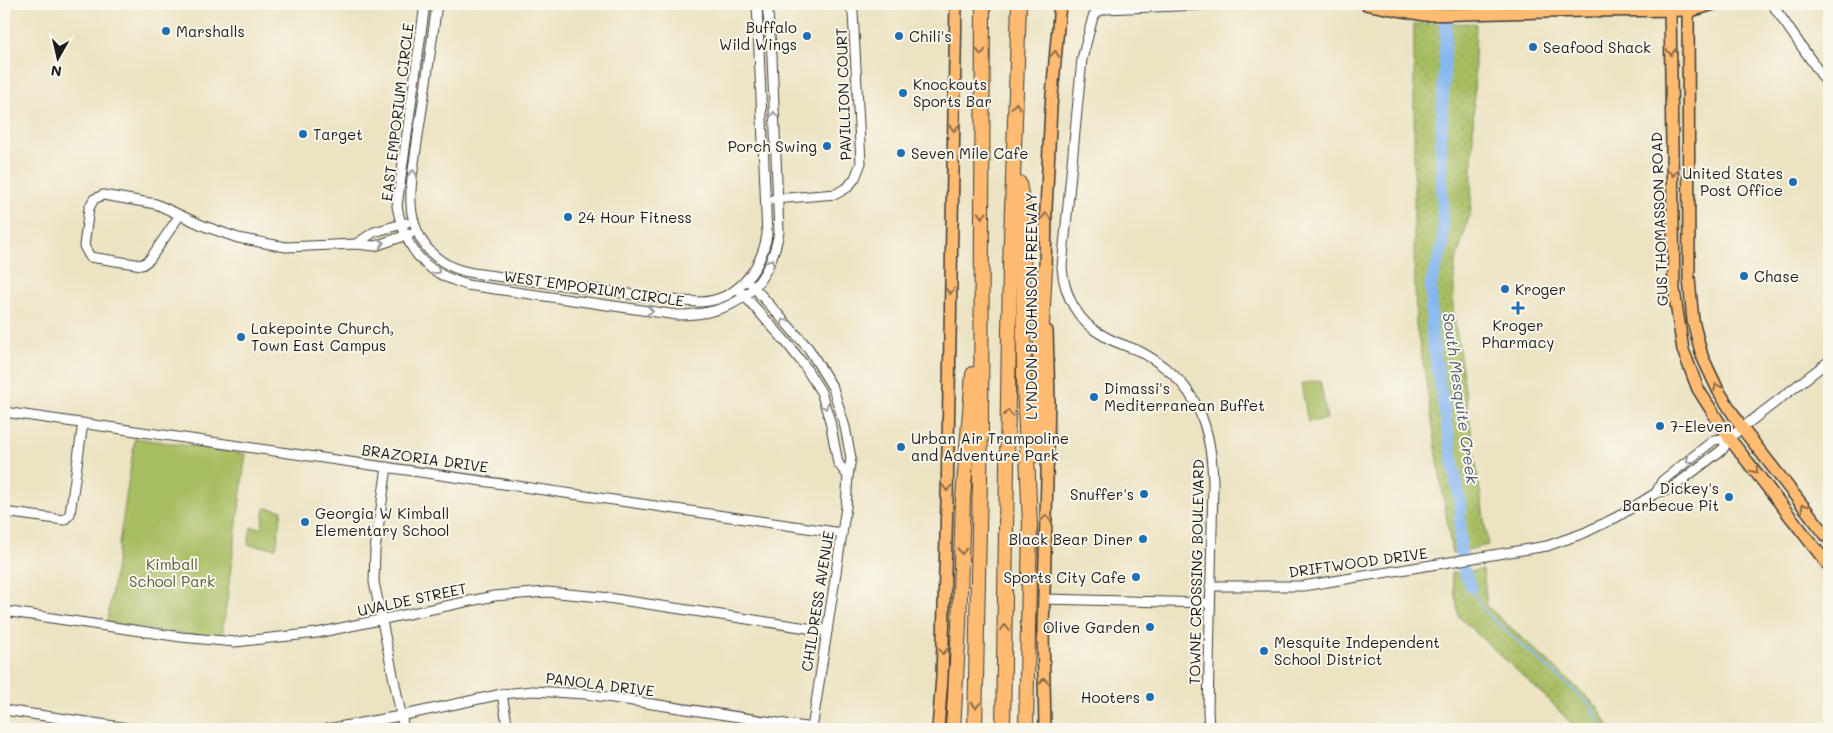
<svg xmlns="http://www.w3.org/2000/svg" width="1833" height="733" viewBox="0 0 1833 733" font-family="Mali,sans-serif">
<style>
.grass{fill:url(#grass-dots);stroke:#626c3f}
.green{fill:#a7bd62;stroke:#626c3f}
.lines{fill:none;stroke-linecap:round;stroke-linejoin:round}
.stream{stroke:#84b6f1;stroke-width:2}
.river{stroke:#84b6f1;stroke-width:12}
.minor-casing{stroke:#3b3a35;stroke-width:11}
.major-casing{stroke:#3b3a35;stroke-width:14}
.highway-casing{stroke:#3b3a35;stroke-width:16}
.minor{stroke:#fff;stroke-width:9}
.major{stroke:#ffbb71;stroke-width:11}
.highway{stroke:#ffbb71;stroke-width:14}
.oneway{stroke:#8e6c46}
.oneway2{stroke:#999}
.poi-dot{fill:#1f6fb2;stroke:#fbf7ec;stroke-width:2}
.labels{text-anchor:middle;dominant-baseline:central;stroke-width:4;stroke-linejoin:round;paint-order:stroke}
.poi-label{font-size:15px;fill:#1c1c1c;stroke:#fbf7ec;text-anchor:start}
.street-label{font-size:15px;fill:#1c1c1c;stroke:#fbf7ec}
.park-label{font-size:15px;fill:#545c38;stroke:#fbf7ec}
.water-label{font-size:16px;font-style:italic;fill:#465a71;stroke:#fbf7ec}
</style>
<defs>
<pattern id="grass-dots" width="8" height="8" patternUnits="userSpaceOnUse" patternTransform="scale(1.25)"><rect width="8" height="8" fill="#a7bd62"/><path d="M2 2h.1M6 6h.1" fill="none" stroke="#8fa254" stroke-width="1.8" stroke-linecap="round"/></pattern>
</defs>
<rect width="100%" height="100%" fill="#fbf7ec"/>
<filter id="ink" filterUnits="userSpaceOnUse"><feTurbulence type="fractalNoise" baseFrequency=".02" numOctaves="2"/><feDisplacementMap in="SourceGraphic" scale="10" xChannelSelector="R" yChannelSelector="G"/><feConvolveMatrix kernelMatrix="1 2 1 2 8 2 1 2 1" color-interpolation-filters="sRGB"/></filter>
<filter id="wash" filterUnits="userSpaceOnUse"><feTurbulence type="fractalNoise" baseFrequency=".0096" numOctaves="4" result="noise"/><feDisplacementMap in="SourceGraphic" scale="20" xChannelSelector="R" yChannelSelector="G"/><feGaussianBlur stdDeviation="1.12" result="paint"/><feColorMatrix in="noise" values="0 0 0 0 0 0 0 0 0 0 0 0 0 0 0 0 0 1.4 0 .05"/><feComposite in="paint" operator="in"/></filter>
<g filter="url(#wash)">
<rect width="100%" height="100%" fill="#ebe3c2"/>
<!-- grass -->
<g class="grass">
<polygon points="1476,23 1471,210 1455,265 1453,308 1488,545 1452,554 1424,369 1416,326 1414,250 1414,24"/>
<polygon points="1483,570 1487,606 1598,707 1610,729 1576,729 1553,704 1459,617 1451,573"/>
</g>
<!-- green -->
<g class="green">
<polygon points="1320,380 1327,419 1308,422 1301,384"/>
<polygon points="135,438 246,454 222,637 186,634 107,623"/>
<polygon points="265,508 282,510 276,548 248,545 251,527 262,528"/>
</g>
<g class="lines">
<!-- stream -->
<polyline class="stream" points="1471,587 1485,612 1590,705 1604,729"/>
<!-- river -->
<polyline class="river" points="1447,4 1441,140 1443,245 1431,284 1432,337 1460,503 1460,547 1464,571 1471,587"/>
</g>
</g>
<g filter="url(#ink)">
<g class="lines">
<defs>
<g id="minor">
<path d="M425,4L397,206C402,234 415,262 442,275C449,279 459,282 467,285L677,315C735,315 768,290 779,232L772,56L767,4"/>
<path d="M437,4C431,48 425,91 418,135C415,160 407,194 413,218C420,249 442,268 473,273L681,301C688,301 694,302 701,302C738,300 761,269 767,235L757,4"/>
<polyline points="1772,4 1829,86"/>
<polygon points="103,195 156,204 180,215 150,259 142,265 90,257 84,246 89,208 94,199"/>
<polyline points="774,199 836,194 848,187 855,178 861,163 853,12 848,4"/>
<polyline points="180,215 204,226 238,238 286,247 356,244 375,246 410,234"/>
<polyline points="356,244 374,232 406,223"/>
<polyline points="751,284 809,349 833,388 845,427 851,458 848,476 846,507 812,729"/>
<polyline points="741,292 786,342 804,365 821,392 830,421 838,463 848,476"/>
<polyline points="4,412 842,533"/>
<polyline points="387,467 375,550 374,582 404,729"/>
<polyline points="1656,493 1662,481 1714,440 1729,438"/>
<polyline points="4,512 64,520 70,514 83,423"/>
<polyline points="1210,586 1303,586 1547,546 1584,533 1617,517 1656,493 1669,490 1723,449 1729,438 1829,361"/>
<polyline points="1043,599 1210,603"/>
<polyline points="4,611 181,637 235,642 317,633 494,596 547,592 601,597 827,631"/>
<polyline points="502,694 508,729"/>
<polyline points="4,710 135,729"/>
<polyline points="62,729 64,719"/>
<polyline points="327,729 400,716 502,694 533,691 586,694 812,728"/>
<path d="M1209,729L1208,711L1213,484C1212,441 1204,400 1168,370C1159,363 1149,356 1139,351C1128,346 1115,343 1104,336C1078,323 1064,295 1062,267L1082,59L1093,17L1097,12L1105,9L1223,4"/>
</g>
<g id="major">
<polyline points="1366,4 1425,15 1583,11 1694,10 1714,4"/>
<polyline points="1670,4 1674,290 1683,350 1698,389 1729,438 1829,566"/>
<polyline points="1688,4 1689,279 1693,321 1702,356 1718,390 1742,428 1829,539"/>
<polyline points="1045,275 1046,209 1051,107 1060,4"/>
<polyline points="938,729 942,677 947,502 956,4"/>
<polyline points="1045,729 1043,632 1049,401 1047,331"/>
</g>
<g id="highway">
<polyline points="1019,183 1023,206 1024,382 1030,526 1026,729"/>
<polyline points="1035,455 1045,268"/>
<polyline points="953,729 959,627 963,498 973,374"/>
<polyline points="975,729 981,428 983,4"/>
<polyline points="1003,729 1010,267 1019,4"/>
</g>
</defs>
<!-- minor casing -->
<use href="#minor" class="minor-casing"/>
<!-- major casing -->
<use href="#major" class="major-casing"/>
<!-- highway casing -->
<use href="#highway" class="highway-casing"/>
<!-- minor -->
<use href="#minor" class="minor"/>
<!-- major -->
<use href="#major" class="major"/>
<!-- highway -->
<use href="#highway" class="highway"/>
</g>
<!-- one-way arrows -->
<defs><path id="oneway-chevron" d="M-2-3.5L2.5 0L-2 3.5" fill="none" stroke-width="1.6" stroke-linecap="round" stroke-linejoin="round" transform="scale(1.25)"/></defs>
<g class="oneway">
<use href="#oneway-chevron" transform="translate(981 52) rotate(90)"/>
<use href="#oneway-chevron" transform="translate(1671 52) rotate(89)"/>
<use href="#oneway-chevron" transform="translate(1055 54) rotate(-85)"/>
<use href="#oneway-chevron" transform="translate(1016 106) rotate(-87)"/>
<use href="#oneway-chevron" transform="translate(954 128) rotate(91)"/>
<use href="#oneway-chevron" transform="translate(1673 173) rotate(89)"/>
<use href="#oneway-chevron" transform="translate(982 215) rotate(91)"/>
<use href="#oneway-chevron" transform="translate(1046 216) rotate(-89)"/>
<use href="#oneway-chevron" transform="translate(950 291) rotate(91)"/>
<use href="#oneway-chevron" transform="translate(1717 387) rotate(-117)"/>
<use href="#oneway-chevron" transform="translate(1008 413) rotate(-89)"/>
<use href="#oneway-chevron" transform="translate(1755 470) rotate(52)"/>
<use href="#oneway-chevron" transform="translate(947 488) rotate(91)"/>
<use href="#oneway-chevron" transform="translate(1804 507) rotate(-128)"/>
<use href="#oneway-chevron" transform="translate(1046 518) rotate(-88)"/>
<use href="#oneway-chevron" transform="translate(962 551) rotate(92)"/>
<use href="#oneway-chevron" transform="translate(1005 628) rotate(-90)"/>
<use href="#oneway-chevron" transform="translate(943 651) rotate(92)"/>
<use href="#oneway-chevron" transform="translate(1044 681) rotate(-91)"/>
<use href="#oneway-chevron" transform="translate(976 705) rotate(91)"/>
</g>
<g class="oneway2">
<use href="#oneway-chevron" transform="translate(774 115) rotate(-92)"/>
<use href="#oneway-chevron" transform="translate(413 173) rotate(-83)"/>
<use href="#oneway-chevron" transform="translate(381 243) rotate(-16)"/>
<use href="#oneway-chevron" transform="translate(771 262) rotate(-66)"/>
<use href="#oneway-chevron" transform="translate(437 271) rotate(35)"/>
<use href="#oneway-chevron" transform="translate(650 311) rotate(8)"/>
<use href="#oneway-chevron" transform="translate(784 322) rotate(-131)"/>
<use href="#oneway-chevron" transform="translate(825 406) rotate(72)"/>
<use href="#oneway-chevron" transform="translate(1689 460) rotate(142)"/>
</g>
</g>
<!-- markers -->
<g class="poi-dot">
<circle cx="166" cy="31" r="5"/>
<circle cx="807" cy="36" r="5"/>
<circle cx="899" cy="36" r="5"/>
<circle cx="1533" cy="47" r="5"/>
<circle cx="903" cy="93" r="5"/>
<circle cx="303" cy="134" r="5"/>
<circle cx="827" cy="146" r="5"/>
<circle cx="901" cy="153" r="5"/>
<circle cx="1793" cy="182" r="5"/>
<circle cx="568" cy="217" r="5"/>
<circle cx="1744" cy="276" r="5"/>
<circle cx="1505" cy="289" r="5"/>
<path d="M1515.5 300.5h5v5h5v5h-5v5h-5v-5h-5v-5h5z"/>
<circle cx="241" cy="337" r="5"/>
<circle cx="1094" cy="397" r="5"/>
<circle cx="1660" cy="426" r="5"/>
<circle cx="901" cy="447" r="5"/>
<circle cx="1144" cy="494" r="5"/>
<circle cx="1729" cy="497" r="5"/>
<circle cx="305" cy="522" r="5"/>
<circle cx="1143" cy="539" r="5"/>
<circle cx="1136" cy="577" r="5"/>
<circle cx="1150" cy="627" r="5"/>
<circle cx="1264" cy="651" r="5"/>
<circle cx="1150" cy="697" r="5"/>
</g>
<g class="labels">
<!-- poi labels -->
<g class="poi-label">
<text x="797" y="27" text-anchor="end">Buffalo<tspan x="797" dy="17">Wild Wings</tspan></text>
<text x="176" y="31">Marshalls</text>
<text x="909" y="36">Chili's</text>
<text x="1543" y="47">Seafood Shack</text>
<text x="913" y="84">Knockouts<tspan x="913" dy="17">Sports Bar</tspan></text>
<text x="313" y="134">Target</text>
<text x="817" y="146" text-anchor="end">Porch Swing</text>
<text x="911" y="153">Seven Mile Cafe</text>
<text x="1783" y="173" text-anchor="end">United States<tspan x="1783" dy="17">Post Office</tspan></text>
<text x="578" y="217">24 Hour Fitness</text>
<text x="1754" y="276">Chase</text>
<text x="1515" y="289">Kroger</text>
<text x="1518" y="325" text-anchor="middle">Kroger<tspan x="1518" dy="17">Pharmacy</tspan></text>
<text x="251" y="328">Lakepointe Church,<tspan x="251" dy="17">Town East Campus</tspan></text>
<text x="1104" y="388">Dimassi's<tspan x="1104" dy="17">Mediterranean Buffet</tspan></text>
<text x="1670" y="426">7-Eleven</text>
<text x="911" y="438">Urban Air Trampoline<tspan x="911" dy="17">and Adventure Park</tspan></text>
<text x="1719" y="488" text-anchor="end">Dickey's<tspan x="1719" dy="17">Barbecue Pit</tspan></text>
<text x="1134" y="494" text-anchor="end">Snuffer's</text>
<text x="315" y="513">Georgia W Kimball<tspan x="315" dy="17">Elementary School</tspan></text>
<text x="1133" y="539" text-anchor="end">Black Bear Diner</text>
<text x="1126" y="577" text-anchor="end">Sports City Cafe</text>
<text x="1140" y="627" text-anchor="end">Olive Garden</text>
<text x="1274" y="642">Mesquite Independent<tspan x="1274" dy="17">School District</tspan></text>
<text x="1140" y="697" text-anchor="end">Hooters</text>
</g>
<!-- street labels -->
<g class="street-label">
<text transform="translate(843 94) rotate(-92)">PAVILLION COURT</text>
<text transform="translate(397 112) rotate(-83)">EAST EMPORIUM CIRCLE</text>
<text transform="translate(1659 219) rotate(-92)">GUS THOMASSON ROAD</text>
<text transform="translate(594 288) rotate(8)">WEST EMPORIUM CIRCLE</text>
<text transform="translate(1031 306) rotate(-90)">LYNDON B JOHNSON FREEWAY</text>
<text transform="translate(425 458) rotate(8)">BRAZORIA DRIVE</text>
<text transform="translate(1358 562) rotate(-8)">DRIFTWOOD DRIVE</text>
<text transform="translate(1196 572) rotate(-89)">TOWNE CROSSING BOULEVARD</text>
<text transform="translate(412 599) rotate(-12)">UVALDE STREET</text>
<text transform="translate(817 601) rotate(-81)">CHILDRESS AVENUE</text>
<text transform="translate(600 684) rotate(7)">PANOLA DRIVE</text>
</g>
<!-- park labels -->
<g class="park-label">
<text x="172" y="564">Kimball<tspan x="172" dy="17">School Park</tspan></text>
</g>
<!-- water labels -->
<g class="water-label">
<text transform="translate(1461 398) rotate(82)">South Mesquite Creek</text>
</g>
</g>
<!-- margin -->
<rect width="1833" height="733" fill="none" stroke="#fbf7ec" stroke-width="20"/>
<!-- north arrow -->
<g transform="translate(58 58) rotate(188)" stroke="#fbf7ec" stroke-width="4" paint-order="stroke">
<path d="M0-4L9 19L0 12L-9 19Z" fill="#1c1c1c"/>
<text y="-8" font-size="14" font-weight="bold" text-anchor="middle" fill="#1c1c1c">N</text>
</g>
</svg>
